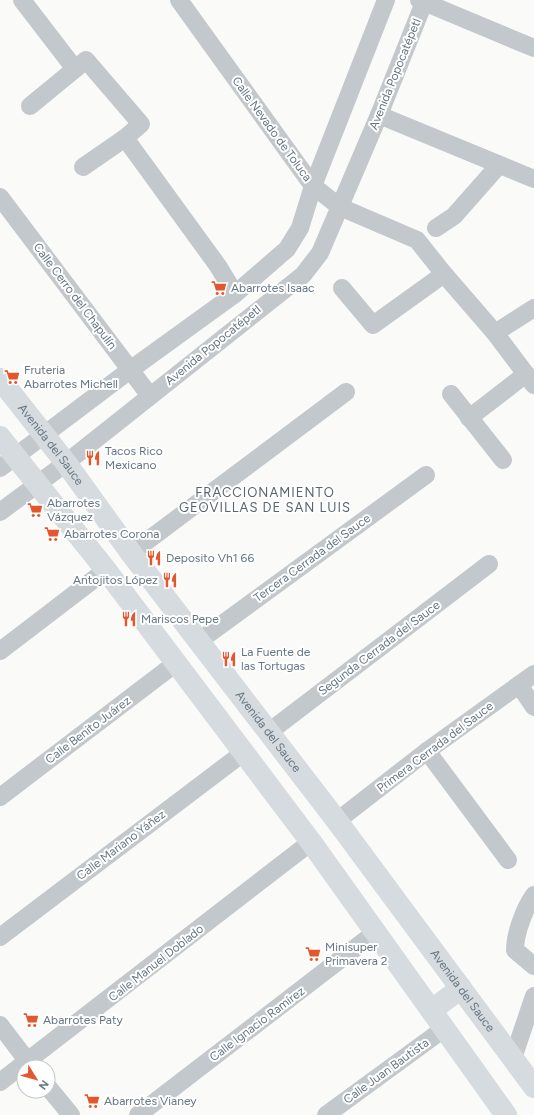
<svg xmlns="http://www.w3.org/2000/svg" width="534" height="1115" viewBox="0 0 534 1115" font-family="Figtree,sans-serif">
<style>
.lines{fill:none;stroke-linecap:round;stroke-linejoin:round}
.minor{stroke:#c3c8cc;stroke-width:18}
.major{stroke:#d6dbdf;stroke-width:22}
.labels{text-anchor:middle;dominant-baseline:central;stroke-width:4;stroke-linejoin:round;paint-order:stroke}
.street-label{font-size:12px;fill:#657683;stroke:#fff}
.poi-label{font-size:12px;fill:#657683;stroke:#fff;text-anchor:start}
.neighbourhood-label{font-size:13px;letter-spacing:1px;fill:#57646e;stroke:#fff}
</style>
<rect width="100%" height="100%" fill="#fafaf8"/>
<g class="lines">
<!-- minor -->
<g class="minor">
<polyline points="22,0 75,69"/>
<polyline points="179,0 313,186 340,207 417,240 444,274 495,333 534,385"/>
<polyline points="419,0 534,48"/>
<polyline points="30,106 86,60 141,124 125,138 83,167"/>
<polyline points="379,115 534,179"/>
<polyline points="125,138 218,266 235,294"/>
<polyline points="0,197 150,396"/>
<polyline points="436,228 454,216 499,165"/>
<polyline points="342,288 373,325 444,274"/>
<polyline points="495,333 534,308"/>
<polyline points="451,394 503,460"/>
<polyline points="469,418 526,374"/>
<polyline points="0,468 130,370 235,294 287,249 300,228 313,186 386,0"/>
<polyline points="0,512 66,463 303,275 320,253 379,115 425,0"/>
<polyline points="131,553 346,392"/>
<polyline points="199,641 426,475"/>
<polyline points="0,651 106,570"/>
<polyline points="519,685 534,707"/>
<polyline points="269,732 489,564"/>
<polyline points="427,751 508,860"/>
<polyline points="0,797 176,663"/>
<polyline points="337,821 427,751 534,674"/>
<path d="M534,895C524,909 515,934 515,950L534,966"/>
<polyline points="0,937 243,753"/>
<polyline points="0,1025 32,1067"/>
<polyline points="513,1058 534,996"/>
<polyline points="0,1082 311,842"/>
<polyline points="48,1087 71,1115"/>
<polyline points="138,1115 376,932"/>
<polyline points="326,1115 445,1028"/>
</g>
<!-- major -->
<g class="major">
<path id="s1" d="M0,379L66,463L131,553L337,821L534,1087"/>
<polyline points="0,437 106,570 311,842 506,1115"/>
<polyline points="432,1010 461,988"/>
</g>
</g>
<!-- icons -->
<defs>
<symbol id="supermarket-bare" viewBox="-9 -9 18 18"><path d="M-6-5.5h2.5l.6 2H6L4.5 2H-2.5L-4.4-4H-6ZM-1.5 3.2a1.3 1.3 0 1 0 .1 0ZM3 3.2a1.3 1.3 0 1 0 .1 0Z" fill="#e4572e" stroke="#fff" stroke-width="2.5" paint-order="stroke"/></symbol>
<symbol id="restaurant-bare" viewBox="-9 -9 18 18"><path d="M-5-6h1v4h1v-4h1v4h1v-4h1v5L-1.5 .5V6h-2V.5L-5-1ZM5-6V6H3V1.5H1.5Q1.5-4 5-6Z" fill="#e4572e" stroke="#fff" stroke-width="2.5" paint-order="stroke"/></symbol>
</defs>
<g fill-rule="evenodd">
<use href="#supermarket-bare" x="208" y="277" width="22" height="22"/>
<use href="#supermarket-bare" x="1" y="366" width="22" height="22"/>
<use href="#restaurant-bare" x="82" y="447" width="22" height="22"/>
<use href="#supermarket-bare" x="24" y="499" width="22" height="22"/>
<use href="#supermarket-bare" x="41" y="523" width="22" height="22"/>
<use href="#restaurant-bare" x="143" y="547" width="22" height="22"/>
<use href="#restaurant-bare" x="159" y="569" width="22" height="22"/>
<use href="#restaurant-bare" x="118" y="608" width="22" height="22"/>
<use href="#restaurant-bare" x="218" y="648" width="22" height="22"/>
<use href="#supermarket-bare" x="302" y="943" width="22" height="22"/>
<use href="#supermarket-bare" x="20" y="1009" width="22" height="22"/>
<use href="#supermarket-bare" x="81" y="1090" width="22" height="22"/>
</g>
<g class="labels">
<!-- street labels -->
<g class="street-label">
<text transform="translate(395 74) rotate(-68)">Avenida Popocatépetl</text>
<text transform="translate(272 129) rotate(54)">Calle Nevado de Toluca</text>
<text transform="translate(75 296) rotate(53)">Calle Cerro del Chapulín</text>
<text transform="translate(213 345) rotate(-39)">Avenida Popocatépetl</text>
<text stroke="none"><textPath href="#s1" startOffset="83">Avenida del Sauce</textPath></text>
<text transform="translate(312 558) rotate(-36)">Tercera Cerrada del Sauce</text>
<text transform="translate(379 648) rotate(-37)">Segunda Cerrada del Sauce</text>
<text transform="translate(88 730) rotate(-37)">Calle Benito Juárez</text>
<text stroke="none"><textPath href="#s1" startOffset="443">Avenida del Sauce</textPath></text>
<text transform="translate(435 747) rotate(-37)">Primera Cerrada del Sauce</text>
<text transform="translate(121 845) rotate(-37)">Calle Mariano Yáñez</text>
<text transform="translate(156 963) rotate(-38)">Calle Manuel Doblado</text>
<text stroke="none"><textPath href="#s1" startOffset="767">Avenida del Sauce</textPath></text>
<text transform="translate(257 1024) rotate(-37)">Calle Ignacio Ramírez</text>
<text transform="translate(386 1071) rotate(-36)">Calle Juan Bautista</text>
</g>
<!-- poi labels -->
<g class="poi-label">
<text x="231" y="288">Abarrotes Isaac</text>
<text x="24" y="370">Fruteria<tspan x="24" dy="14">Abarrotes Michell</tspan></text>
<text x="105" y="451">Tacos Rico<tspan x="105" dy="14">Mexicano</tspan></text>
<text x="47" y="503">Abarrotes<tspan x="47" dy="14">Vázquez</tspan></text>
<text x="64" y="534">Abarrotes Corona</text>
<text x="166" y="558">Deposito Vh1 66</text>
<text x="158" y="580" text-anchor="end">Antojitos López</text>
<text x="141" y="619">Mariscos Pepe</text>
<text x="241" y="652">La Fuente de<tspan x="241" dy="14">las Tortugas</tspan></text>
<text x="325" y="947">Minisuper<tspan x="325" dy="14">Primavera 2</tspan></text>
<text x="43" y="1020">Abarrotes Paty</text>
<text x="104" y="1101">Abarrotes Vianey</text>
</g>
<!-- neighbourhood labels -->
<g class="neighbourhood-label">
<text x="265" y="492">FRACCIONAMIENTO<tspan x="265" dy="15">GEOVILLAS DE SAN LUIS</tspan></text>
</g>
</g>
<!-- north arrow -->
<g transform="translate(36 1079) rotate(127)"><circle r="19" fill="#ffffff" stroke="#c1c8cd"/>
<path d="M0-3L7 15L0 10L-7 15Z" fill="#e4572e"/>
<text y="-6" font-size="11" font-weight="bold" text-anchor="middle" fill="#657683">N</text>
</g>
</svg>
